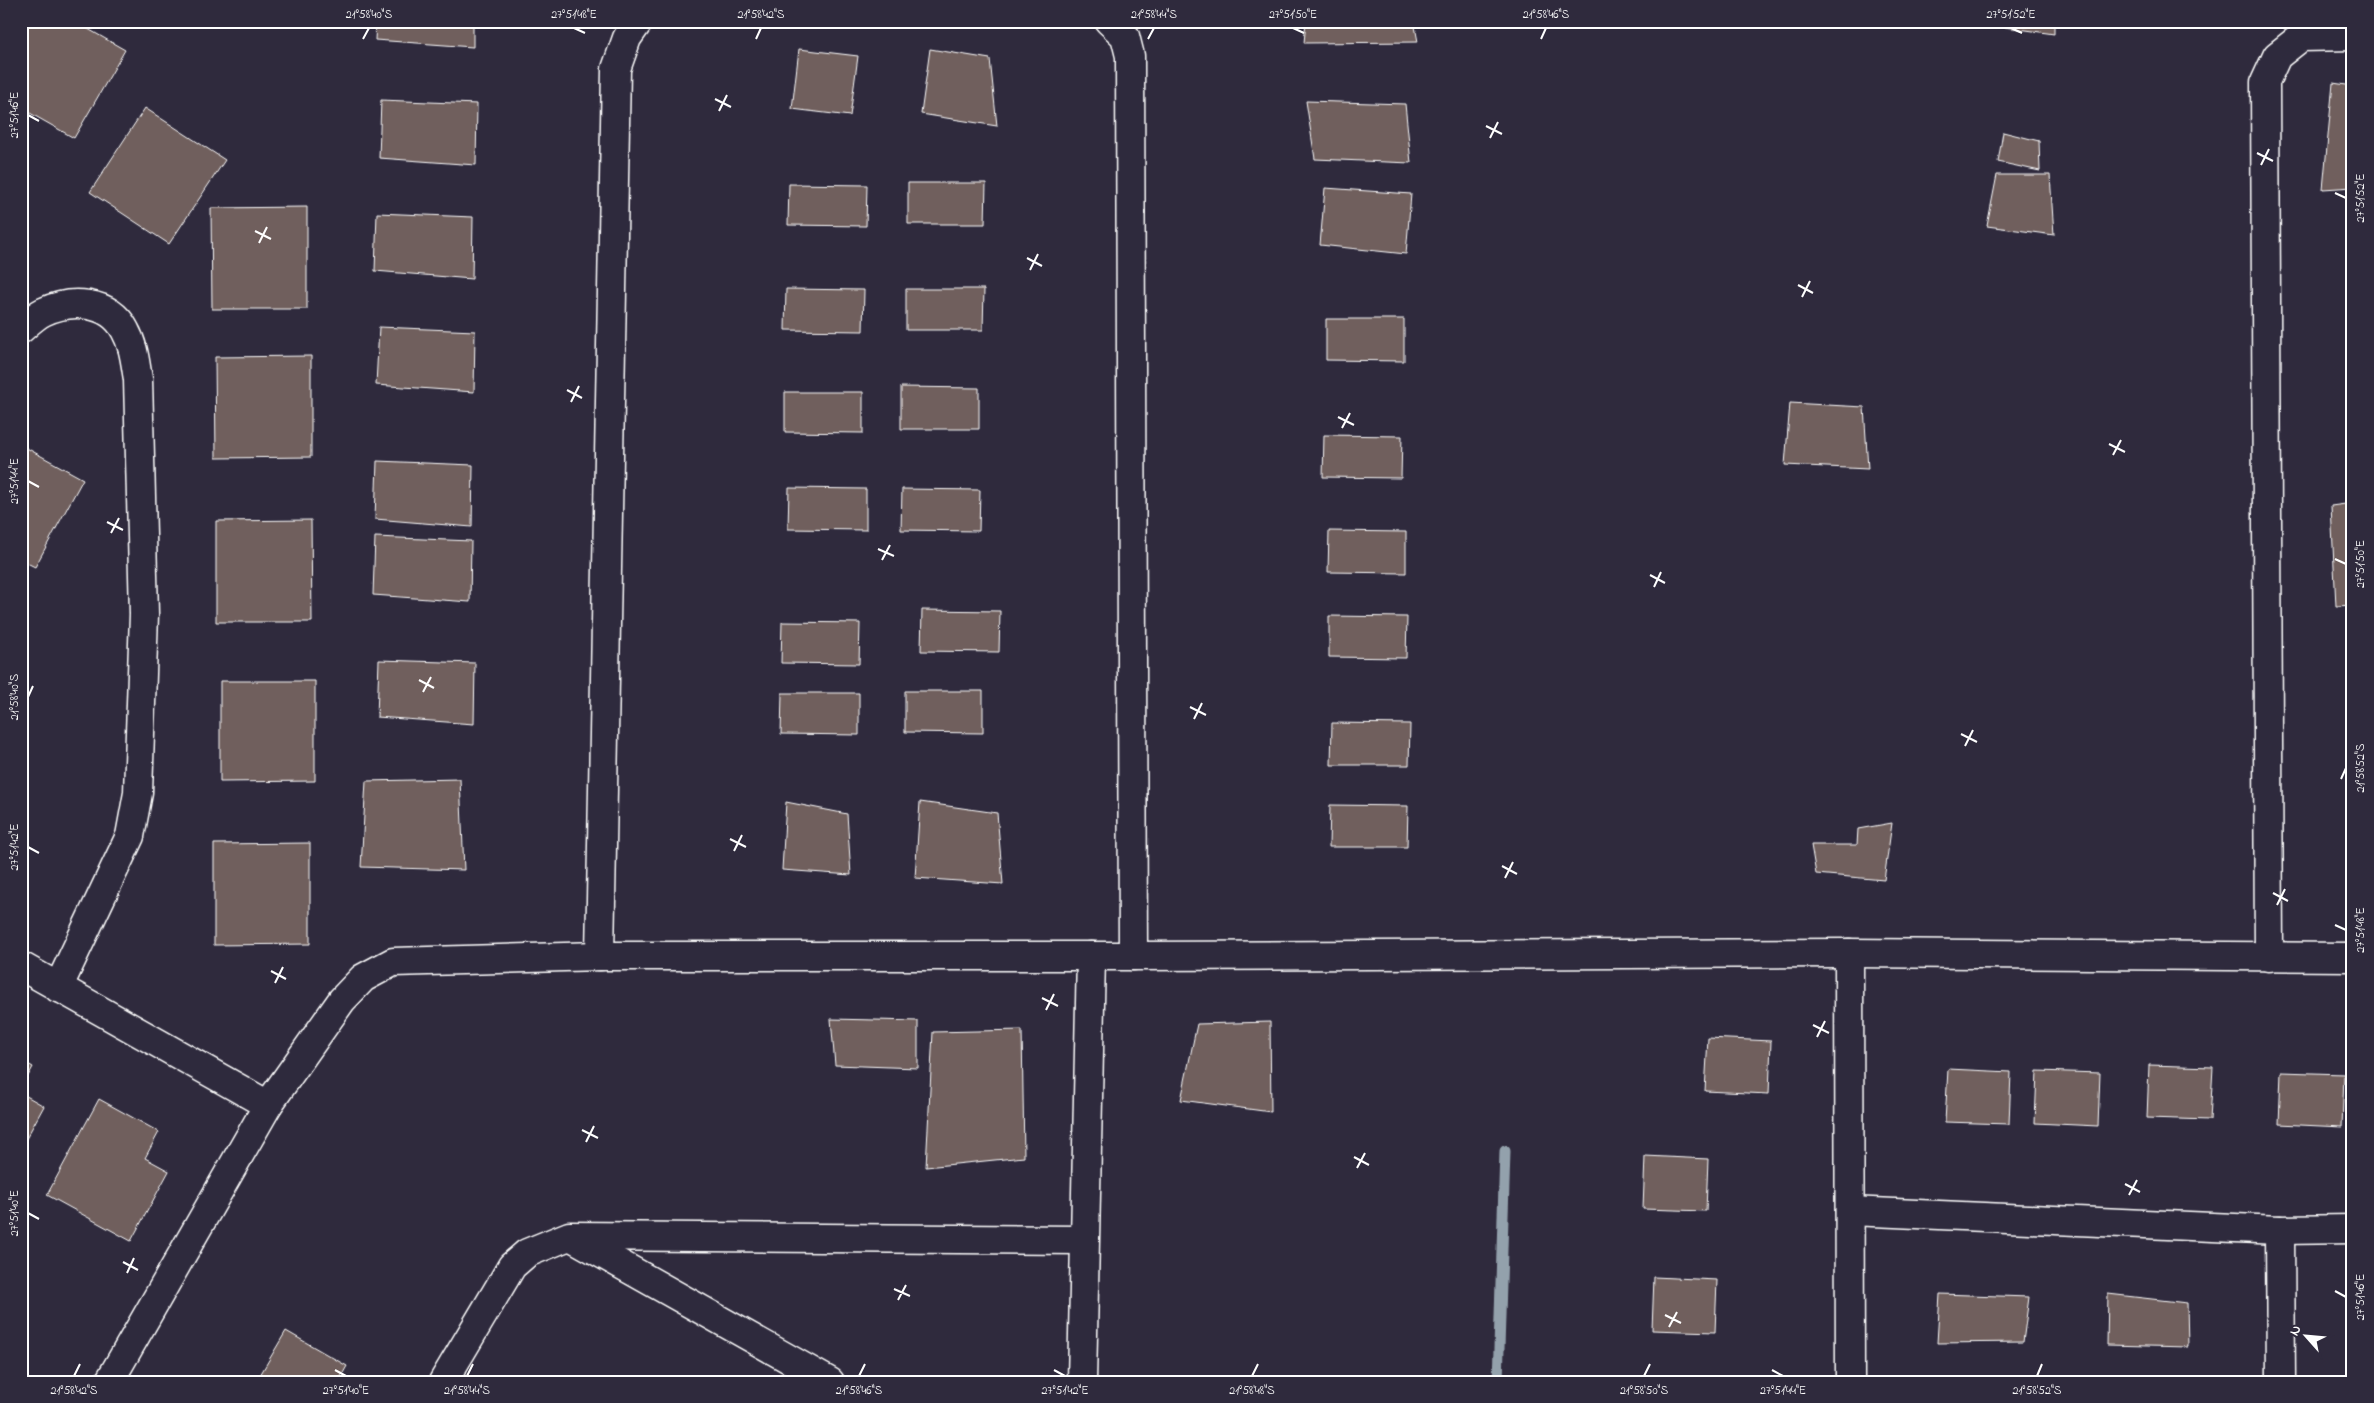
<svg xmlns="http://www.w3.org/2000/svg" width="2374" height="1403" viewBox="0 0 2374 1403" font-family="'Indie Flower',sans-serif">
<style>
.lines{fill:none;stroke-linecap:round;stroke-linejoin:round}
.stream{stroke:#93a1ac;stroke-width:11}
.building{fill:#705f5d;stroke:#fff}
.minor-casing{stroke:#fff;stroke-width:31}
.minor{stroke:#2f2a3d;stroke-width:28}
.ticks{fill:none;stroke:#fff;stroke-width:2}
.neatline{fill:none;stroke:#fff;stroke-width:2}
.ticks-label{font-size:12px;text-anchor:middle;fill:#fff}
</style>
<rect width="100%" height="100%" fill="#2f2a3d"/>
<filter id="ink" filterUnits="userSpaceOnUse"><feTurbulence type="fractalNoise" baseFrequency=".02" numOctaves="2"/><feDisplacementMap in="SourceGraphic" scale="10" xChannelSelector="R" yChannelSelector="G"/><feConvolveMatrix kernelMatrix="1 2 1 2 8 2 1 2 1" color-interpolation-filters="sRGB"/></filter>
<g filter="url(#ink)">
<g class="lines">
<!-- stream -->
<polyline class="stream" points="1498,1382 1505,1151"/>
</g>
<!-- building -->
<g class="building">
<polygon points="31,21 74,21 125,50 74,138 21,108 21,39"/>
<polygon points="376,21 473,21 473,47 375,40"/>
<polygon points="1306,21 1414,21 1418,42 1304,43"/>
<polygon points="1991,21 2054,21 2054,34 1991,25"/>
<polygon points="799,49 858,56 850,116 792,109"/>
<polygon points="930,49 990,59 997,126 921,114"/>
<polygon points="2333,83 2353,86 2353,187 2323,189"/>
<polygon points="381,100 477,104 476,165 379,158"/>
<polygon points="1306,101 1405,104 1411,163 1315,159"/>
<polygon points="145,108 225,160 169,244 90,192"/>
<polygon points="2003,132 2039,141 2040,171 1998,162"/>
<polygon points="1997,175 2050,175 2054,235 1987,226"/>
<polygon points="908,183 986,183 985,224 908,224"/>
<polygon points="789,184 867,185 866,226 788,225"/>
<polygon points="1325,188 1411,194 1406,254 1320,245"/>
<polygon points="307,207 307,309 212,309 211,208"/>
<polygon points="377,213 473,217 472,279 375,271"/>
<polygon points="786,289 864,290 863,331 785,330"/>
<polygon points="906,289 984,289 983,330 906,330"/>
<polygon points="1326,319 1404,319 1404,361 1326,360"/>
<polygon points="379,327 475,331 474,392 376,385"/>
<polygon points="311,356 311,457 216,458 215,357"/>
<polygon points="901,387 979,388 979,429 901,429"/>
<polygon points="785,392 863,392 863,433 785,432"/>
<polygon points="1790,403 1864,407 1868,469 1785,465"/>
<polygon points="1324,435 1402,436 1401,478 1323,477"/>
<polygon points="21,445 83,479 35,567 21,560"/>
<polygon points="377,461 473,465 472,527 375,519"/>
<polygon points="789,488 866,489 866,530 788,529"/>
<polygon points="902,489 980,490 979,531 901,530"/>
<polygon points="2353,503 2353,605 2336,606 2331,506"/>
<polygon points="311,520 312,622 216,622 216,521"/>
<polygon points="1329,531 1406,532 1406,573 1328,572"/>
<polygon points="375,537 471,541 470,602 373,595"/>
<polygon points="922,610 1000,611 999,652 921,651"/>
<polygon points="1329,616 1407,617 1406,658 1329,657"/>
<polygon points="782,622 860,623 859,664 781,663"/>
<polygon points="379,660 475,663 474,724 377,717"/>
<polygon points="220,681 315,681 315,781 220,782"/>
<polygon points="905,691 983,691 983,733 905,732"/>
<polygon points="782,693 859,693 859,735 781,734"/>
<polygon points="1332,723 1410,724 1409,765 1331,765"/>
<polygon points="460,779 464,870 361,867 366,781"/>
<polygon points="786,802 847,814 851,875 782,870"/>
<polygon points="920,802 997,813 1003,884 915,878"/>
<polygon points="1330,805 1408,806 1407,847 1329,847"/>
<polygon points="1892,823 1884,880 1816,874 1811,845 1857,845 1858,829"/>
<polygon points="310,843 310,944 214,945 214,844"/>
<polygon points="831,1019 918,1021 918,1068 835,1065"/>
<polygon points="1270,1022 1271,1112 1181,1100 1197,1024"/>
<polygon points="1022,1030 1024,1157 926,1167 933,1032"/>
<polygon points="1708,1038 1771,1041 1769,1094 1705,1091"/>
<polygon points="21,1060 33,1067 21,1089"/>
<polygon points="2149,1065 2213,1067 2210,1120 2147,1118"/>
<polygon points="1948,1069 2011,1072 2009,1124 1945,1122"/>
<polygon points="2037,1071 2100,1073 2098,1126 2035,1123"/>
<polygon points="2281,1072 2344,1074 2342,1127 2279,1124"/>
<polygon points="21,1093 44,1106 21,1148"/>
<polygon points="99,1099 159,1132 145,1158 169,1171 131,1241 47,1195"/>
<polygon points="1645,1156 1708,1159 1706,1211 1643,1209"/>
<polygon points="1654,1277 1717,1280 1715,1332 1652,1330"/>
<polygon points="1940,1294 2029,1297 2023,1342 1937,1343"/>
<polygon points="2108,1294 2187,1303 2188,1347 2107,1345"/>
<polygon points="286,1331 347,1366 338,1382 256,1382"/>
</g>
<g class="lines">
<defs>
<g id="minor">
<polyline points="1109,21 1125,36 1130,56 1133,956"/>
<path d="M21,329C28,323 35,316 43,312C70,299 109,300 125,330C134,346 135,362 138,379L144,614L138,793L130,836L58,988"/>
<polyline points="1849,953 1850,1382"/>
<polyline points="600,956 616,69 627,38 639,21"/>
<polyline points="2269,957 2265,82 2277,56 2301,37 2353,36"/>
<polyline points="21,966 268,1105"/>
<polyline points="1850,1211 2280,1230 2353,1229"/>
<polyline points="2280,1230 2281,1382"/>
<polyline points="572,1237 830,1382"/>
<polyline points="109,1382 268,1105 342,1000 363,978 393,962 600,956 1133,956 1849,953 2353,957"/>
<polyline points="443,1382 512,1266 527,1253 569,1236 1083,1240"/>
<polyline points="1082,1382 1091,956"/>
</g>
</defs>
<!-- minor casing -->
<use href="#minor" class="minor-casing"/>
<!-- minor -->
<use href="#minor" class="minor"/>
</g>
</g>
<!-- ticks -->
<path class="ticks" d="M574,28L585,33M1293,28L1304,33M2011,28L2022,33M363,39L369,28M756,39L761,28M1148,39L1154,28M1541,39L1546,28M715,99L731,107M719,111L727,95M28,115L39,121M1486,126L1502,134M1490,138L1498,122M2257,153L2273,161M2261,165L2269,149M2335,193L2346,198M255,231L271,239M259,243L267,227M1027,258L1042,266M1030,270L1038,254M1798,285L1813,293M1802,297L1810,281M567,390L582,398M571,402L579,386M1338,417L1354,425M1342,428L1350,413M2109,444L2125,452M2113,455L2121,440M28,481L39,487M107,522L123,530M111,533L119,518M878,549L894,556M2335,559L2346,564M882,560L890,545M1650,575L1665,583M1654,587L1661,572M419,680L434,688M423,692L431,677M28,697L33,686M1190,707L1206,715M1194,719L1202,703M1961,734L1977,742M1965,746L1973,730M2341,779L2346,768M730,839L746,847M28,847L39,853M734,851L742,835M1502,866L1517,874M1505,878L1513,862M2273,893L2288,901M2277,905L2285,889M2335,925L2346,930M271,971L286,979M275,983L283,967M1042,998L1058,1006M1046,1010L1054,994M1813,1025L1829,1033M1817,1037L1825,1021M582,1130L598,1138M586,1142L594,1126M1354,1157L1369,1165M1357,1168L1365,1153M2125,1184L2140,1192M2129,1195L2137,1180M28,1213L39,1219M123,1262L138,1270M127,1273L134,1258M894,1289L910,1296M2335,1291L2346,1297M898,1300L906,1285M1665,1315L1681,1323M1669,1327L1677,1312M335,1370L346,1376M1054,1370L1065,1376M1772,1370L1783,1376M74,1376L80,1364M467,1376L473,1364M859,1376L865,1364M1252,1376L1258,1364M1644,1376L1650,1364M2037,1376L2042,1364"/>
<!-- margin -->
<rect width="2374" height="1403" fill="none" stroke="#2f2a3d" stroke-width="55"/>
<!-- north arrow -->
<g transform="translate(2306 1336) rotate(297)" stroke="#2f2a3d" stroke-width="4" paint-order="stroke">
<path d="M0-4L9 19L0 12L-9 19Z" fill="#ffffff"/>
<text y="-8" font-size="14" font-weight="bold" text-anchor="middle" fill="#ffffff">N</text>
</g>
<rect x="28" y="28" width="2318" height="1348" class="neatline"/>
<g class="ticks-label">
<text x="369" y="18">21°58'40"S</text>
<text x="574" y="18">27°51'48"E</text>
<text x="761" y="18">21°58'42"S</text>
<text x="1154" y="18">21°58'44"S</text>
<text x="1293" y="18">27°51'50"E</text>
<text x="1546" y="18">21°58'46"S</text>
<text x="2011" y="18">27°51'52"E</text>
<text transform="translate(14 115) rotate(-90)" y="4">27°51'46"E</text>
<text transform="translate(2360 198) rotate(-90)" y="4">27°51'52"E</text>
<text transform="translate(14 481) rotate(-90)" y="4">27°51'44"E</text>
<text transform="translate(2360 564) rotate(-90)" y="4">27°51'50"E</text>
<text transform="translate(14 697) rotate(-90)" y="4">21°58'40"S</text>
<text transform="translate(2360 768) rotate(-90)" y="4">21°58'52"S</text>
<text transform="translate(14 847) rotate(-90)" y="4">27°51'42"E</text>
<text transform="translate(2360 930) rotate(-90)" y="4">27°51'48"E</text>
<text transform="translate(14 1213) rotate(-90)" y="4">27°51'40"E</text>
<text transform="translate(2360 1297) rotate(-90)" y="4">27°51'46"E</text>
<text x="74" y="1394">21°58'42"S</text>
<text x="346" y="1394">27°51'40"E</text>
<text x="467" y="1394">21°58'44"S</text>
<text x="859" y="1394">21°58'46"S</text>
<text x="1065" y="1394">27°51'42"E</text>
<text x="1252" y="1394">21°58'48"S</text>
<text x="1644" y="1394">21°58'50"S</text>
<text x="1783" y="1394">27°51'44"E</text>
<text x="2037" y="1394">21°58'52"S</text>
</g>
</svg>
